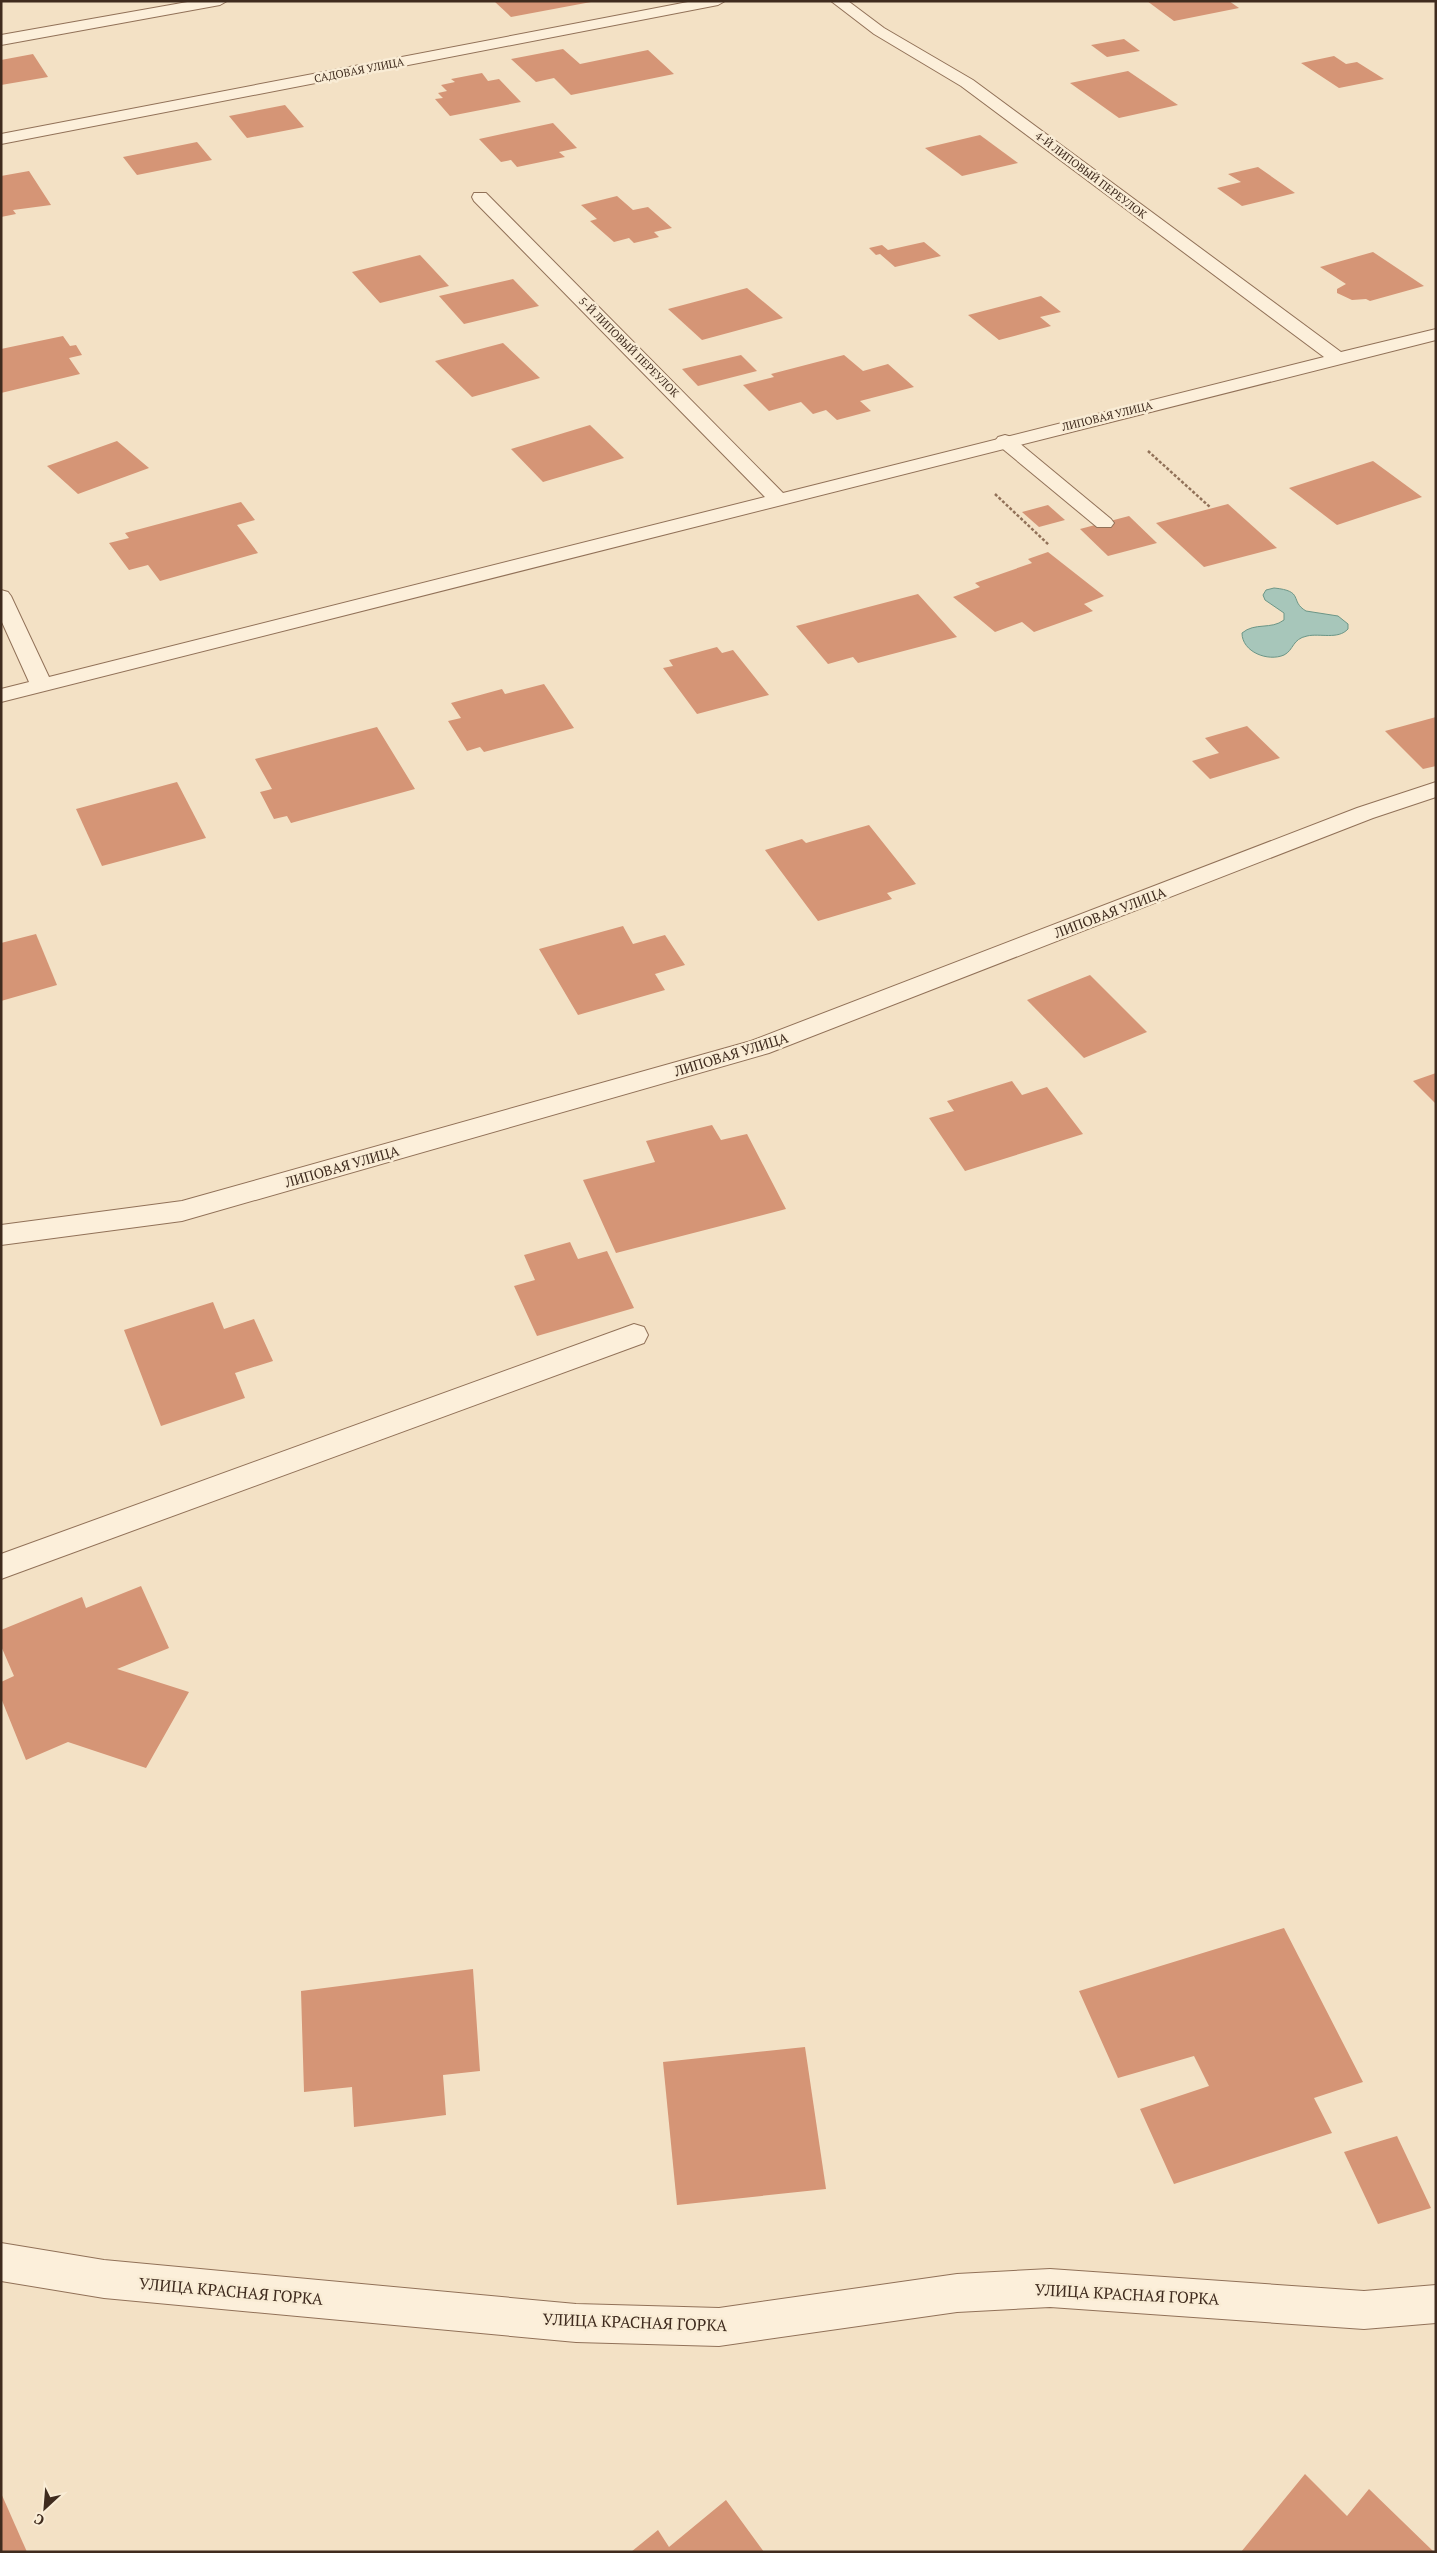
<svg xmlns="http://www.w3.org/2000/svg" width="1437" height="2553" viewBox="0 0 1437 2553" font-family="'PT Serif',serif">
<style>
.water{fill:#a7c6ba;stroke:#6c9687}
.building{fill:#d59576}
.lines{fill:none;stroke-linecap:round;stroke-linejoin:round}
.lane-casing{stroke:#917158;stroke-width:2}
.street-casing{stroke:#917158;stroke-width:2}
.path{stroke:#917158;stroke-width:2.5;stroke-dasharray:3 2;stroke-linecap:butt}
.lane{fill:#fcefda;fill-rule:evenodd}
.street{fill:#fcefda;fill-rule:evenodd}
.labels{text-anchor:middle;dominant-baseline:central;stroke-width:5;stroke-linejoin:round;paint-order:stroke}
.far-street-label{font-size:11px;fill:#3f2b1e;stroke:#f9ecd5}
.street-label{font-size:14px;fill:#3f2b1e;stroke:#f9ecd5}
.near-street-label{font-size:16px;fill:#3f2b1e;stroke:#f9ecd5}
</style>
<rect width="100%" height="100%" fill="#f3e1c5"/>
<!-- water -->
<path class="water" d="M1274,588C1305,591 1289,601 1306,611L1338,616L1348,624V629C1338,640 1320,633 1307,636C1292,639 1294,650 1284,655C1268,662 1242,652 1242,633C1255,622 1271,630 1284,620V613L1265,600L1263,595L1266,590Z"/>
<!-- building -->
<g class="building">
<polygon points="494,1 591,1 591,2 511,17"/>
<polygon points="1147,1 1229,1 1239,8 1174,21"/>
<polygon points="1124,39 1140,51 1107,57 1091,45"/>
<polygon points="563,49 580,64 648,50 674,74 571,95 554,78 536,82 511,59"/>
<polygon points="33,54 48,77 1,85 1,60"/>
<polygon points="1334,56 1346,64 1357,62 1384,79 1339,88 1301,63"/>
<polygon points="1128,71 1178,105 1119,118 1070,83"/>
<polygon points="482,73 488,81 499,79 521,102 450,116 435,99 443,98 438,93 447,91 441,85 455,82 451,79"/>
<polygon points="285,105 304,127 247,138 229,116"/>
<polygon points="553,123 577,148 559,152 565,157 517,167 511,160 501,162 479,139"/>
<polygon points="980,135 1018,163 962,176 925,148"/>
<polygon points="197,142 212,160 137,175 123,157"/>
<polygon points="1258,167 1295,193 1242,206 1217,188 1241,182 1228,174"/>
<polygon points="29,171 51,205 13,210 16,214 1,217 1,176"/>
<polygon points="617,196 633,210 648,207 672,228 654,232 659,237 634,243 629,238 614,242 590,221 597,219 581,205"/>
<polygon points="924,242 941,256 895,267 880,254 876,255 869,248 882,245 888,250"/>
<polygon points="1373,252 1424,286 1370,301 1366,299 1352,300 1337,293 1337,289 1346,284 1320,267"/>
<polygon points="420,255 449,286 380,303 352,272"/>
<polygon points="513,279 539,306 464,324 439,296"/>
<polygon points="747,288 783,318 702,340 668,309"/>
<polygon points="1041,296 1061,312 1040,317 1051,326 999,340 968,315"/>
<polygon points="63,336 70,346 76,345 82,355 69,358 80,374 1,393 1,349"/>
<polygon points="503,343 540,378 472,397 435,361"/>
<polygon points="741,355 757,371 698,386 682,369"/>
<polygon points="844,355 863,371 888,364 914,387 860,401 871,411 837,420 826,410 813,414 801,402 769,411 743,385 774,377 771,374"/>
<polygon points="590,425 624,458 543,482 511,449"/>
<polygon points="117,441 149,468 78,494 47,466"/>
<polygon points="1373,461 1422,497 1337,525 1289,488"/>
<polygon points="241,502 255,520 237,525 258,553 160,581 148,565 129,570 109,543 129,538 125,533"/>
<polygon points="1228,504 1277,548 1204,567 1156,523"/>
<polygon points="1048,505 1065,520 1039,527 1022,512"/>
<polygon points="1129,516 1157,543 1108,556 1080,529"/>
<polygon points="1048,552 1104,596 1084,604 1093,611 1034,632 1022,622 995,632 953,597 980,587 975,583 1032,563 1028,559"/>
<polygon points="918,594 957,637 858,663 853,657 828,664 796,626"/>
<polygon points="717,647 722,653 733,650 769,695 697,714 663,668 673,666 669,660"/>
<polygon points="544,684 574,728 484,752 480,747 467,751 448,721 461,718 451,703 502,689 505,694"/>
<polygon points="1436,717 1436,766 1423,769 1385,731"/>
<polygon points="1247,726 1280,758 1210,779 1192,761 1219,753 1205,738"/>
<polygon points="377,727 415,789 291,823 287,816 274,819 260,792 272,789 255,759"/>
<polygon points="177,782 206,838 102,866 76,809"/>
<polygon points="869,825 916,884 887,893 892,899 818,921 765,850 802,839 806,843"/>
<polygon points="623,926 633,944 665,935 685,965 655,974 665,990 578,1015 539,949"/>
<polygon points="36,934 57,985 1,1001 1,943"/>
<polygon points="1090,975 1147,1032 1084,1058 1027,1000"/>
<polygon points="1436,1073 1436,1104 1413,1081"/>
<polygon points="1012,1081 1022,1095 1047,1087 1083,1134 965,1171 929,1118 954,1111 947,1101"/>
<polygon points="712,1125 721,1140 747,1134 786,1209 616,1253 583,1180 655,1162 646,1141"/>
<polygon points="570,1242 578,1259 607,1251 634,1308 537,1336 514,1286 535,1280 524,1255"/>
<polygon points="213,1302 224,1329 254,1319 273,1361 235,1373 245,1398 161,1426 124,1330"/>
<polygon points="141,1586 169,1648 117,1669 189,1692 146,1768 68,1742 26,1760 1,1698 1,1682 14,1676 1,1646 1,1630 82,1597 86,1608"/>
<polygon points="1284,1928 1363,2082 1314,2098 1332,2133 1174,2184 1140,2109 1209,2086 1194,2056 1118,2078 1079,1991"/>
<polygon points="473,1969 480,2071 443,2075 446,2115 354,2127 352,2087 304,2092 301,1991"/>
<polygon points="805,2047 826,2189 677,2205 663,2062"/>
<polygon points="1397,2136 1431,2208 1378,2224 1344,2152"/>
<polygon points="1305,2474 1347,2516 1369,2489 1434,2552 1241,2552"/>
<polygon points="1,2493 27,2552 1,2552"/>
<polygon points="726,2500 764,2552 631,2552 658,2530 669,2547"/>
</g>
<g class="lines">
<defs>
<g id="lane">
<polygon points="1005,435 1012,437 1111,519 1114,523 1111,527 1097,527 998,445 995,441 998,437"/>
<polygon points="634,1324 644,1327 648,1335 644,1343 1,1579 1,1554"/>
</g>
<g id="street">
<polygon points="193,1 227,1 220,5 1,45 1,35"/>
<polygon points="693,1 725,1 718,5 1,144 1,134"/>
<polygon points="831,1 848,1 884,28 973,80 1341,352 1436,329 1436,340 1,702 1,689 29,682 1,620 1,590 8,592 11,596 49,677 765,497 474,201 472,197 474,193 486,193 783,493 1324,357 961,86 874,34"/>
<polygon points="1436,782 1436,797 1373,818 769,1053 182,1221 1,1245 1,1225 182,1201 751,1041 1357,808"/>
<polygon points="1,2243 104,2260 576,2304 719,2308 957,2274 1050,2269 1364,2291 1436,2285 1436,2323 1364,2329 1050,2307 957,2312 719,2346 576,2342 104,2298 1,2281"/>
</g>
</defs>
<!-- lane casing -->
<use href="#lane" class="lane-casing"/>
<!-- street casing -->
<use href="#street" class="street-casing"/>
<!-- path -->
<g class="path">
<polyline points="1148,451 1211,508"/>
<polyline points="995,494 1049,545"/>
</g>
<!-- lane -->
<use href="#lane" class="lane"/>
<!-- street -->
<use href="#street" class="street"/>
</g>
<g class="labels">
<!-- far-street labels -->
<g class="far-street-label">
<text transform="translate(359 70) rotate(-11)">САДОВАЯ УЛИЦА</text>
<text transform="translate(1091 175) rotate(37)">4-Й ЛИПОВЫЙ ПЕРЕУЛОК</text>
<text transform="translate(629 347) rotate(45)">5-Й ЛИПОВЫЙ ПЕРЕУЛОК</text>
<text transform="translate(1107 416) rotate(-14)">ЛИПОВАЯ УЛИЦА</text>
</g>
<!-- street labels -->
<g class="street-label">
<text transform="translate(1110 912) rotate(-21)">ЛИПОВАЯ УЛИЦА</text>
<text transform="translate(731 1054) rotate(-17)">ЛИПОВАЯ УЛИЦА</text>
<text transform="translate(342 1166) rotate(-16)">ЛИПОВАЯ УЛИЦА</text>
</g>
<!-- near-street labels -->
<g class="near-street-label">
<text transform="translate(231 2291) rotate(5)">УЛИЦА КРАСНАЯ ГОРКА</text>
<text transform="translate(1127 2294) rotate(3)">УЛИЦА КРАСНАЯ ГОРКА</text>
<text transform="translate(635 2322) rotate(2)">УЛИЦА КРАСНАЯ ГОРКА</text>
</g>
</g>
<!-- border -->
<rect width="1437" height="2553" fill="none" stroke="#3f2b1e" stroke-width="5"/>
<!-- north arrow -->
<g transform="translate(45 2508) rotate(206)" stroke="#f9ecd5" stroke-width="4" paint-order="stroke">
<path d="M0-4L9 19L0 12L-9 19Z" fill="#3f2b1e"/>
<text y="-8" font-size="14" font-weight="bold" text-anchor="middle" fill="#3f2b1e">С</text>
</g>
</svg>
